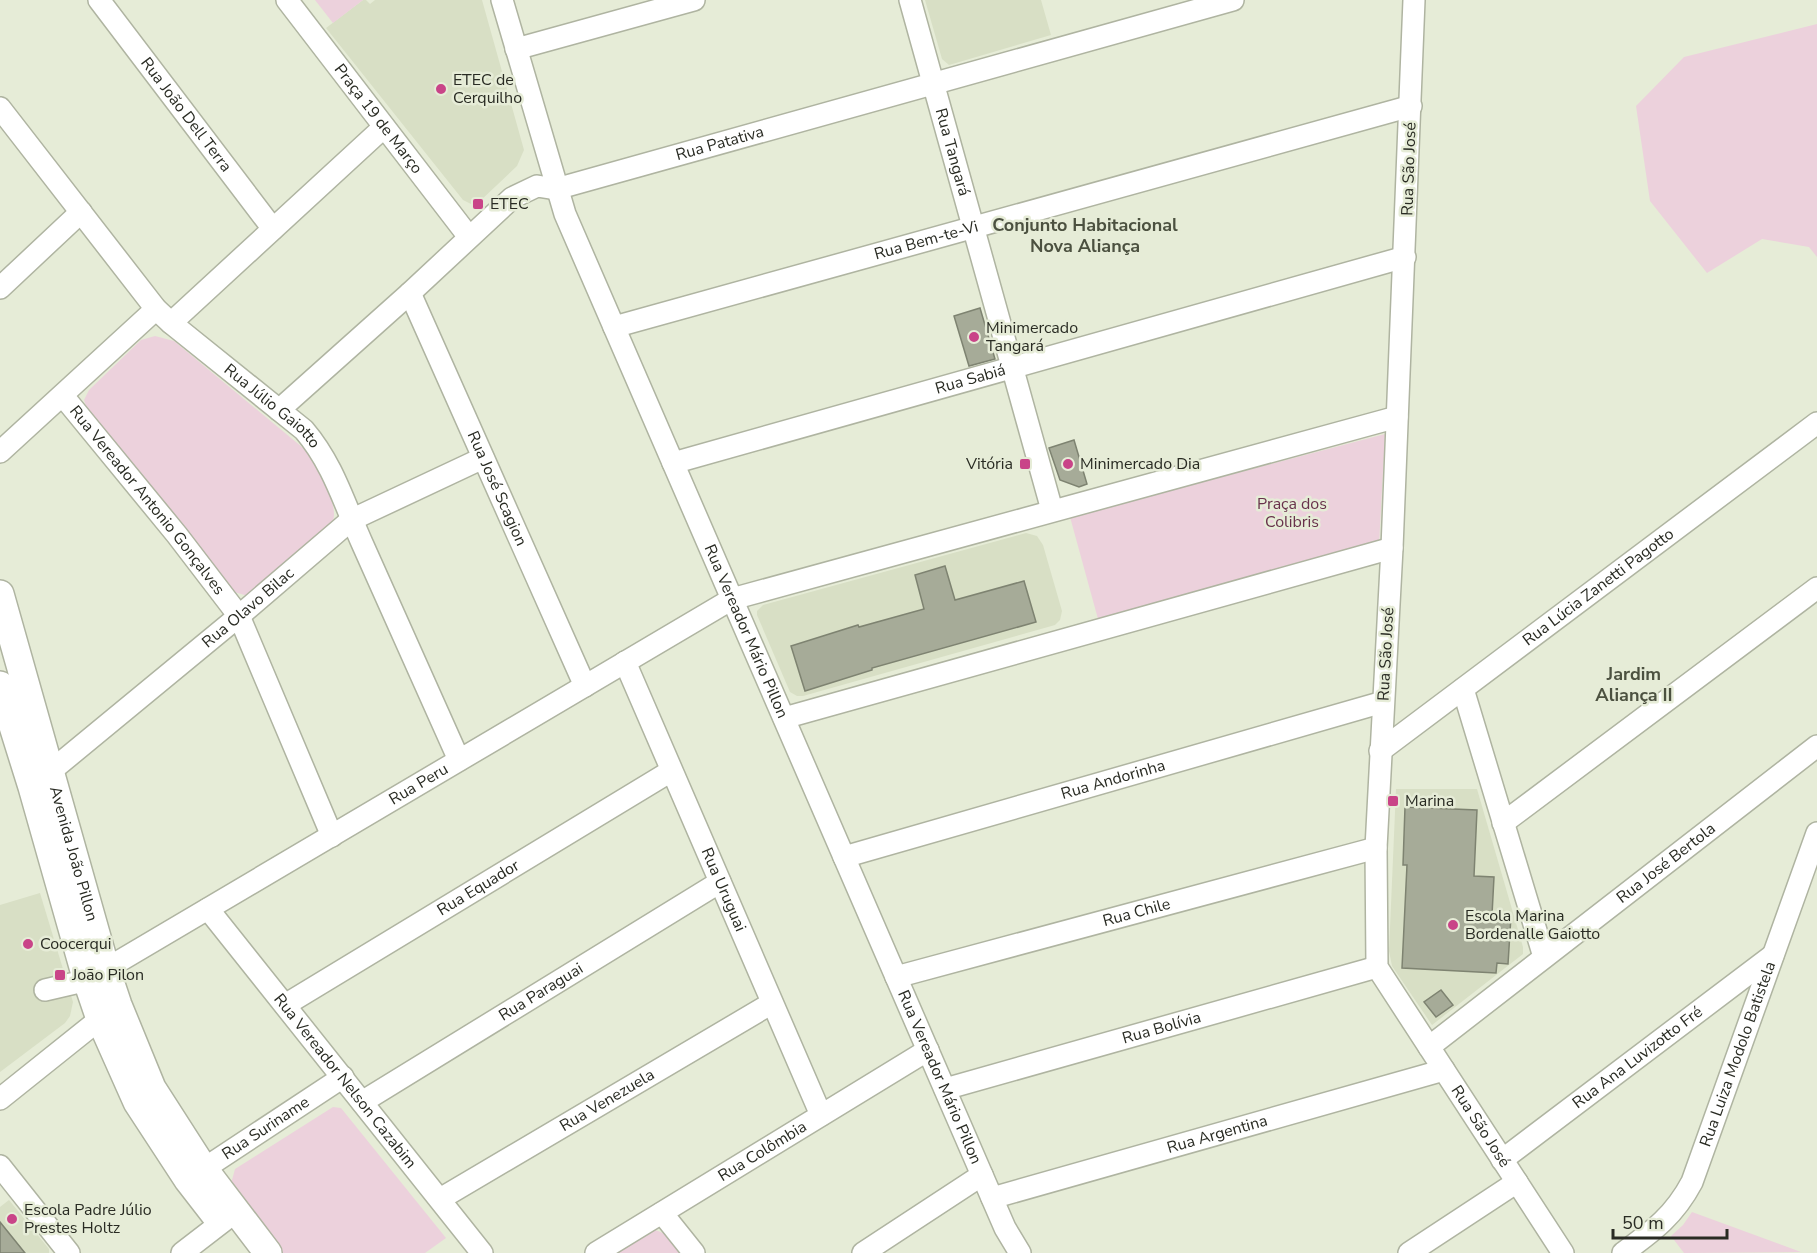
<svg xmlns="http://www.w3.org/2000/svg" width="1817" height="1253" viewBox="0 0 1817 1253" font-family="'Nunito Sans',sans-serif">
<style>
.built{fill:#d8dfc5}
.green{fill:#ecd1dc}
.building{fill:#a6ab98;stroke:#7e8371;stroke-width:1.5}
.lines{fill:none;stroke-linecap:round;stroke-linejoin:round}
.minor-casing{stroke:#afb4a1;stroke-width:24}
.major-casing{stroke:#afb4a1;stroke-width:30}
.minor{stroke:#fff;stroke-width:21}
.major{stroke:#fff;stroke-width:27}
.poi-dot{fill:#c94488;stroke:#e6ecd7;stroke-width:2}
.labels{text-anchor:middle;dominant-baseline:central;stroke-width:5;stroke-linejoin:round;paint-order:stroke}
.poi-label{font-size:16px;fill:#292b23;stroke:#e6ecd7;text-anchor:start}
.street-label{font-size:16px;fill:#292b23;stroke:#e6ecd7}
.park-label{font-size:16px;fill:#68314b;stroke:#e6ecd7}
.neighbourhood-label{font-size:18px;font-weight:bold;fill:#4c5140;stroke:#e6ecd7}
</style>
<rect width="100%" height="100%" fill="#e6ecd7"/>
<!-- built -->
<g class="built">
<polygon points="363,0 366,0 370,4 375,0 482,0 524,150 517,166 479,202 471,204 463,200 326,28"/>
<polygon points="925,0 1041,0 1051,35 949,65 942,59"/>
<polygon points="1026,533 1037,536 1043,545 1062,611 1060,620 1055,625 803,696 797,696 790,692 757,615 757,611 763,605"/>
<polygon points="1396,789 1477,789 1523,947 1523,954 1432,1025 1392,966 1389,951"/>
<polygon points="40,893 73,1002 70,1016 65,1023 0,1072 0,905"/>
<polygon points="9,1200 49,1249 49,1253 0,1253 0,1207"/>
</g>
<!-- green -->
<g class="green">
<polygon points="315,0 363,0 333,23"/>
<polygon points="1817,24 1817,257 1809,247 1762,239 1707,273 1650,201 1636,106 1684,57"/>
<path d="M155,336L174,341L308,452C317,465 334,498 334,514C334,520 332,523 329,527L248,596L234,592L90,418L84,400L89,390L141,340Z"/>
<polygon points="1385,434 1379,545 1098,619 1070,517"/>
<polygon points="333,1107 341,1108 446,1238 425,1253 282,1253 232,1189 232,1180 235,1169"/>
<polygon points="1692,1212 1801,1252 1684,1253 1671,1236 1683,1225"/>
<path d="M651,1230C666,1230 673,1243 682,1253H614Z"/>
</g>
<!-- building -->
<g class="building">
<polygon points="980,308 995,359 969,366 954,316"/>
<polygon points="1074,440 1087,484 1079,487 1060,480 1049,448"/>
<polygon points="945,566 955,600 1024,581 1036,622 872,668 872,670 805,691 791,646 858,625 859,627 924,609 915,575"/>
<polygon points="1405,807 1477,810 1474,876 1494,877 1492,915 1511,916 1508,964 1497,963 1496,973 1402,968 1407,865 1403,865"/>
<polygon points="1441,990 1453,1005 1436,1017 1424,1002"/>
<polygon points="0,1222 25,1253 0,1253"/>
</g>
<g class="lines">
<defs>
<g id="minor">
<path id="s1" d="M99,0L273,229"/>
<path id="s2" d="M287,0L469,237"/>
<path id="s3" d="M502,0L565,214L982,1175L1005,1228L1020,1253"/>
<path id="s4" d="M910,0L1052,510"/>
<path id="s5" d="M1414,0L1392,548L1376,848L1377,967L1563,1253"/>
<polyline points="516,49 694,0"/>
<path id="s6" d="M0,108L156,309L171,323L304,430C333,464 344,503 362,543C394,616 427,688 459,760"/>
<polyline points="0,288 81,212"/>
<path id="s7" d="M410,293L585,686"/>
<polyline points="171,323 384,127"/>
<path id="s8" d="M614,327L1411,106"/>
<path id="s9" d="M63,396L177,535L239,616L332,836"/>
<path id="s10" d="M279,410L410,293L512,198L537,186L556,189L1233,0"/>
<polyline points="0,452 156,309"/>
<path id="s11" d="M673,463L1405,257"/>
<path id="s12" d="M625,662L821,1115"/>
<polyline points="1463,689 1544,957"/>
<polyline points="784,718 1392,548"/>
<path id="s13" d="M1380,751L1817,423"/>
<path id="s14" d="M40,780L239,616L351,520L483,458"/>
<polyline points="1503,823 1817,588"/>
<path id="s15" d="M844,857L1383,702"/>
<path id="s16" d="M208,909L482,1253"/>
<path id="s17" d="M106,969L732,599L1397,417"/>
<path id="s18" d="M896,977L1376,848"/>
<polyline points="45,990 101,977"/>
<path id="s19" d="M285,1005L671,771"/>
<path id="s20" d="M1429,1047L1817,746"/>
<path id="s21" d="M945,1089L1377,967"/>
<polyline points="0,1099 100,1019"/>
<path id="s22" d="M362,1102L720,882"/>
<path id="s23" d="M1502,1160L1773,955"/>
<polyline points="0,1166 69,1253"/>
<path id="s24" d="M193,1176L343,1077"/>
<path id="s25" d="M992,1198L1444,1070"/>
<path id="s26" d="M440,1199L772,1003"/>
<polyline points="662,1213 694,1253"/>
<polyline points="182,1253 234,1213"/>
<path id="s27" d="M596,1253L928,1050"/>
<polyline points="863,1253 982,1175"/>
<polyline points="1409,1253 1517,1182"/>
<path id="s28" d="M1623,1253C1653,1231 1674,1216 1692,1182L1817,833"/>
</g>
<g id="major">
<path id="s29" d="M0,594L106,969L118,1005L152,1088L204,1169L268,1253"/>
<polyline points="0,685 32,787 87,981 100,1019 137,1102 188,1180 219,1220"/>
</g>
</defs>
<!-- minor casing -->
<use href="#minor" class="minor-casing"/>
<!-- major casing -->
<use href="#major" class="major-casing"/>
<!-- minor -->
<use href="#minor" class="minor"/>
<!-- major -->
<use href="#major" class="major"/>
</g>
<!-- markers -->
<g class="poi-dot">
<circle cx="441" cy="89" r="6"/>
<rect x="472" y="198" width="12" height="12" rx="3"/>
<circle cx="974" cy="337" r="6"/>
<rect x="1019" y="458" width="12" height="12" rx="3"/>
<circle cx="1068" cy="464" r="6"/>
<rect x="1387" y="795" width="12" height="12" rx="3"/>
<circle cx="1453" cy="925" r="6"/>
<circle cx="28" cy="944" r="6"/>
<rect x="54" y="969" width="12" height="12" rx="3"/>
<circle cx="12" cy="1219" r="6"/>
</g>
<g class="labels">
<!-- poi labels -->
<g class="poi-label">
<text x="453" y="80">ETEC de<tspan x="453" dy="18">Cerquilho</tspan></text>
<text x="490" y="204">ETEC</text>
<text x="986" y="328">Minimercado<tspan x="986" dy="18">Tangará</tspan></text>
<text x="1013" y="464" text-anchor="end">Vitória</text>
<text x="1080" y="464">Minimercado Dia</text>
<text x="1405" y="801">Marina</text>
<text x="1465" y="916">Escola Marina<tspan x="1465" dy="18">Bordenalle Gaiotto</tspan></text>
<text x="40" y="944">Coocerqui</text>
<text x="72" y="975">João Pilon</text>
<text x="24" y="1210">Escola Padre Júlio<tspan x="24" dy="18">Prestes Holtz</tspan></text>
</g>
<!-- street labels -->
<g class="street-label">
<text stroke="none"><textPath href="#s1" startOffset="144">Rua João Dell Terra</textPath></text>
<text stroke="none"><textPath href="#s2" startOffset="150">Praça 19 de Março</textPath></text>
<text stroke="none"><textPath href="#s10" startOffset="532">Rua Patativa</textPath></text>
<text stroke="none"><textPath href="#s4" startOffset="158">Rua Tangará</textPath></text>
<text transform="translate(1409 169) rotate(-88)">Rua São José</text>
<text stroke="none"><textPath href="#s8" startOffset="324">Rua Bem-te-Vi</textPath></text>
<text stroke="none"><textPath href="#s11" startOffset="309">Rua Sabiá</textPath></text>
<text stroke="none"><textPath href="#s6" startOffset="406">Rua Júlio Gaiotto</textPath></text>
<text stroke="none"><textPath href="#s7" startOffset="214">Rua José Scagion</textPath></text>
<text stroke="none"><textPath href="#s9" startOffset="134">Rua Vereador Antonio Gonçalves</textPath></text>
<text stroke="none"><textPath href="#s13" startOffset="273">Rua Lúcia Zanetti Pagotto</textPath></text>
<text stroke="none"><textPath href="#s14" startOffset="270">Rua Olavo Bilac</textPath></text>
<text stroke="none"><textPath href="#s3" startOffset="678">Rua Vereador Mário Pillon</textPath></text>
<text transform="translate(1386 654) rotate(-87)">Rua São José</text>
<text stroke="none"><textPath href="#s15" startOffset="280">Rua Andorinha</textPath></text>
<text stroke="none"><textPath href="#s17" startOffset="363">Rua Peru</textPath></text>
<text stroke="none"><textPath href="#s29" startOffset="270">Avenida João Pillon</textPath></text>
<text stroke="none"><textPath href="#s20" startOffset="300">Rua José Bertola</textPath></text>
<text stroke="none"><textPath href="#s19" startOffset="226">Rua Equador</textPath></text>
<text stroke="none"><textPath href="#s12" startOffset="248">Rua Uruguai</textPath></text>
<text stroke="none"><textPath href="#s18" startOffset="249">Rua Chile</textPath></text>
<text stroke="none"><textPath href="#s22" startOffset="210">Rua Paraguai</textPath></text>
<text stroke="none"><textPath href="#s21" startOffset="225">Rua Bolívia</textPath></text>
<text stroke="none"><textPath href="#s28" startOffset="236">Rua Luiza Modolo Batistela</textPath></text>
<text stroke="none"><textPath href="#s23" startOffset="170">Rua Ana Luvizotto Fré</textPath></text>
<text stroke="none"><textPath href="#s3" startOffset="1164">Rua Vereador Mário Pillon</textPath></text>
<text stroke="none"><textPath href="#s16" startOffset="220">Rua Vereador Nelson Cazabim</textPath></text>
<text stroke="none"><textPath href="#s26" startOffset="194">Rua Venezuela</textPath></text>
<text stroke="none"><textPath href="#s5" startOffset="1158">Rua São José</textPath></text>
<text stroke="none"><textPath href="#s24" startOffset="87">Rua Suriname</textPath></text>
<text stroke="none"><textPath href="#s25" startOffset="234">Rua Argentina</textPath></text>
<text stroke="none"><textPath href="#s27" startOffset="195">Rua Colômbia</textPath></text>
</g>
<!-- park labels -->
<g class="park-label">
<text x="1292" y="504">Praça dos<tspan x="1292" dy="18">Colibris</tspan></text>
</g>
<!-- neighbourhood labels -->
<g class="neighbourhood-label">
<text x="1085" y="225">Conjunto Habitacional<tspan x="1085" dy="21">Nova Aliança</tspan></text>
<text x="1634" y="674">Jardim<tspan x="1634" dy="21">Aliança II</tspan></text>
</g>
</g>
<!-- scale -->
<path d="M1613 1229v9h114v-9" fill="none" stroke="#292b23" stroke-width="3"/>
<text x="1622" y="1229" font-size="18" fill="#292b23" stroke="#e6ecd7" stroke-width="4.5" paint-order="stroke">50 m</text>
</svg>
